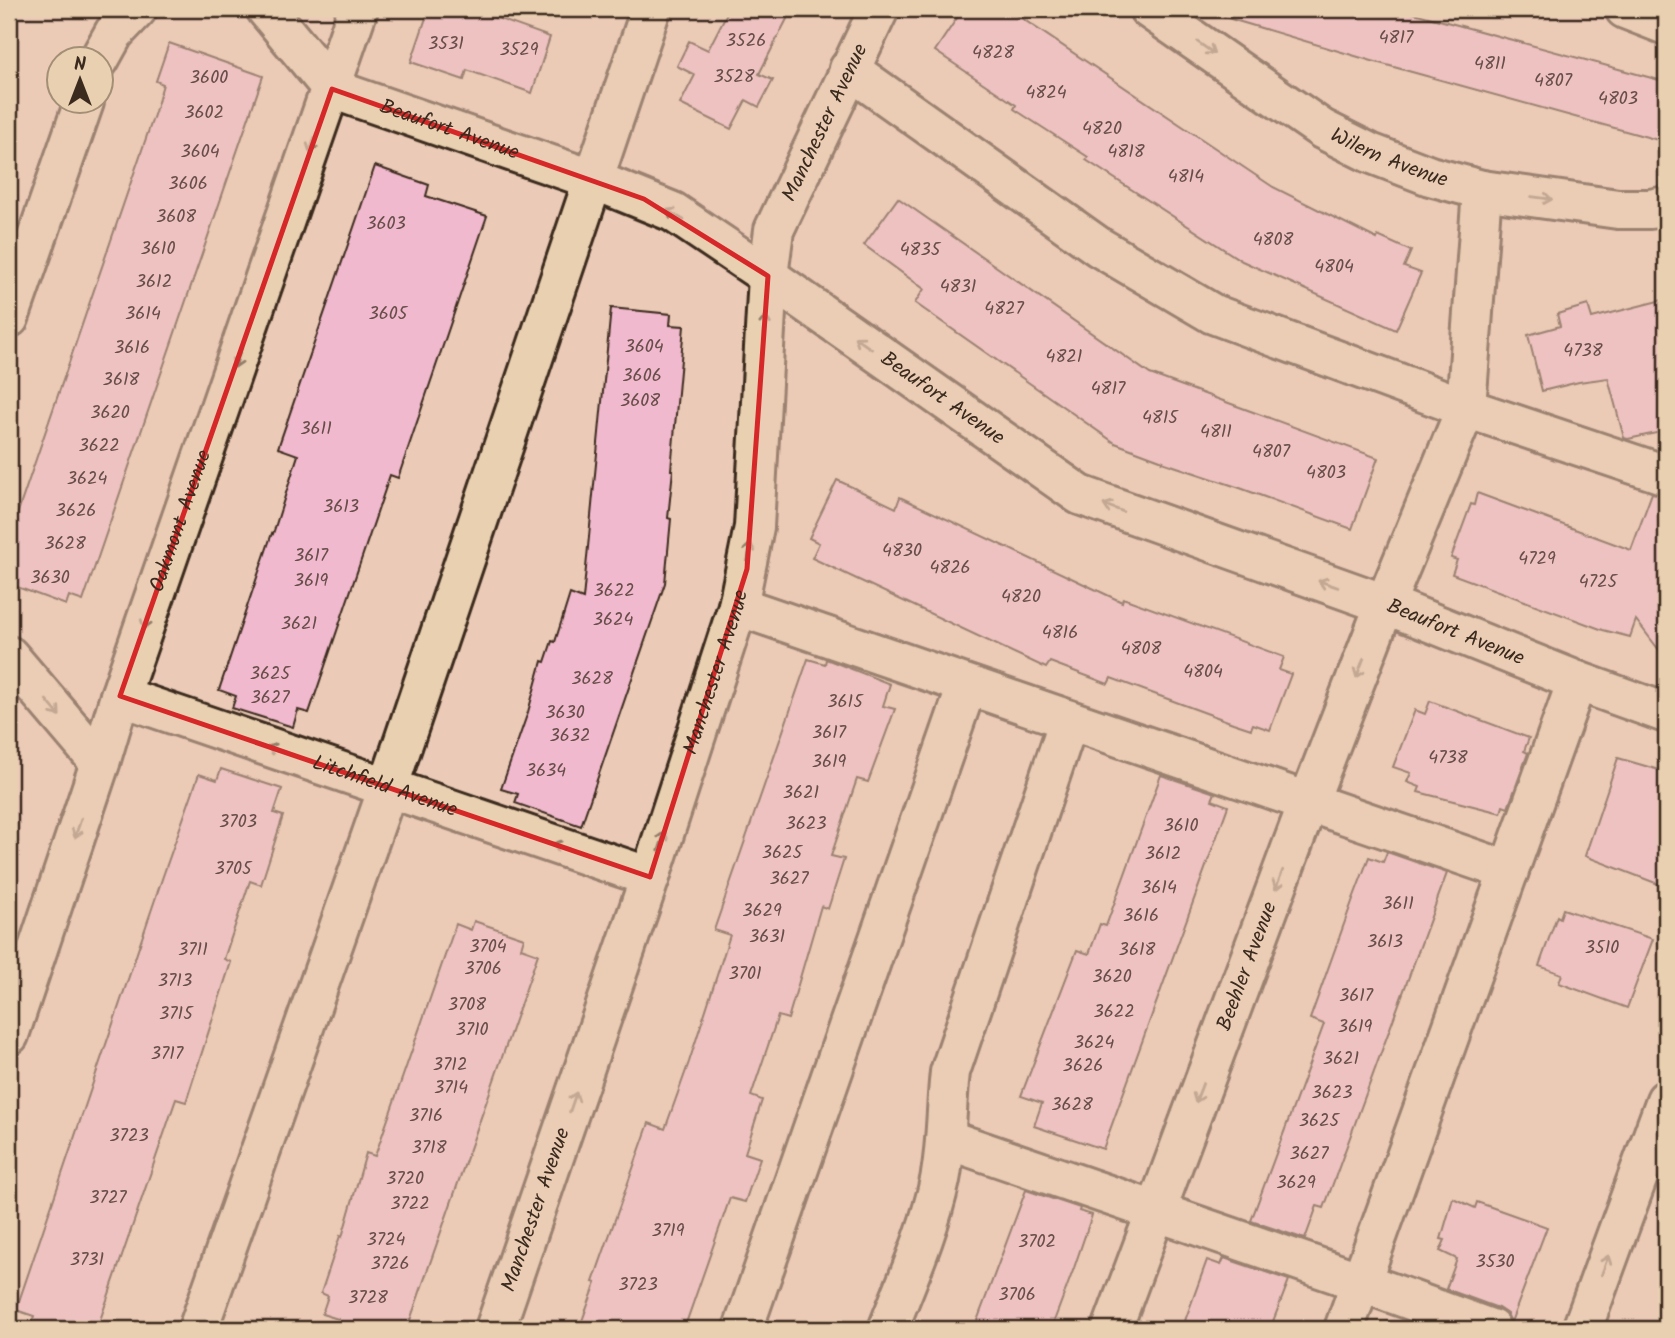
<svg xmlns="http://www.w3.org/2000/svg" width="1675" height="1338" viewBox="0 0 1675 1338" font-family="Kalam,sans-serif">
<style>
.building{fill:#f1b9ce;stroke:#3b2a1e;stroke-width:2}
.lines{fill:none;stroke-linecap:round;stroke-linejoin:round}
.minor-casing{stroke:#3b2a1e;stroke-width:44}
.minor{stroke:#e9d0b1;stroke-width:38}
.oneway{stroke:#927d68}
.marked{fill:none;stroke:#d62828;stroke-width:5;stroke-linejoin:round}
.labels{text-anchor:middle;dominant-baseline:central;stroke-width:5;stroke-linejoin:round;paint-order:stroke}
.number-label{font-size:18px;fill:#684e4a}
.street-label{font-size:21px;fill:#3b2a1e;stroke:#e9d0b1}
</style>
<rect width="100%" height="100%" fill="#ebcbb7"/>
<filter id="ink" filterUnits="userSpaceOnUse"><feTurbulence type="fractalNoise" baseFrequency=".0143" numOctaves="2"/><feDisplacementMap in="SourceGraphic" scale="14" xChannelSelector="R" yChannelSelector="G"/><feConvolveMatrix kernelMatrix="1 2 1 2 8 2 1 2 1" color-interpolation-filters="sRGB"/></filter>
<g filter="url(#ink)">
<!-- building -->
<g class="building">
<polygon points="429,9 490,9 488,15 550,37 532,93 467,70 464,80 411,62"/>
<polygon points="729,9 792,9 759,74 773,80 759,107 746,100 731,129 680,104 695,75 677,66 689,41 708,50"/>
<polygon points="963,9 1008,9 1273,187 1377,239 1378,236 1411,251 1404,267 1421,273 1396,330 1242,261 1086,160 1088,157 1014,109 1016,105 935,51"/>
<polygon points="1225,9 1399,9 1659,80 1666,83 1666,109 1658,140 1372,61 1224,17"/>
<polygon points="169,43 263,76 83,601 69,596 66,605 9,584 9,538 156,109 163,84 156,81"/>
<polygon points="375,166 429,185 426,196 487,216 398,478 390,475 309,713 298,710 293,727 232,708 236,696 219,690 272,533 273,534 298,455 278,448"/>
<polygon points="898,198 1150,374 1378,458 1352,529 1240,488 1162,462 1163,461 1115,443 915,303 924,289 864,245"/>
<polygon points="1666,299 1666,431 1628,439 1624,438 1608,378 1579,382 1542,391 1528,335 1560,326 1557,314 1588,305 1592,318"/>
<polygon points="611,308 671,314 670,325 684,326 671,470 673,470 668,518 671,519 665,583 581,826 515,803 518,794 501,789 528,712 542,661 545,662 552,641 555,642 570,594 583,599"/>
<polygon points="837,480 896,508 900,497 1122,602 1123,598 1284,657 1279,670 1291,674 1270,730 1253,724 1251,729 1233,723 1111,678 1108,684 1050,662 1046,668 812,558 819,543 809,538"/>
<polygon points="1477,493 1631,550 1652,493 1666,496 1666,659 1636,620 1630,637 1603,630 1452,574 1457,560 1451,558 1471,504 1474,505"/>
<polygon points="808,659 825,664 826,659 890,684 883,706 895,709 868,782 857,779 831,856 844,859 828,909 821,906 788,1019 778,1016 751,1096 762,1100 745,1153 760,1158 745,1202 730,1198 684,1329 579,1329 596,1283 593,1282 649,1123 665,1129 689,1062 730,935 714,930"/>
<polygon points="1430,701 1529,738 1524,751 1528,753 1508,808 1503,806 1501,813 1418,792 1420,787 1407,782 1411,773 1393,767 1415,710 1425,714"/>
<polygon points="1618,758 1666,772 1666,887 1585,856"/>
<polygon points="221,769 282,789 274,813 283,816 261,885 250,881 224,959 231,962 186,1102 176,1099 97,1329 29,1329 34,1316 16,1310 163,876 199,774 217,780"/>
<polygon points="1161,775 1215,793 1212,800 1228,806 1103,1149 1034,1126 1042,1103 1021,1096 1077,950 1089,954 1100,924 1106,926"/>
<polygon points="1387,852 1447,873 1324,1208 1317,1206 1305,1239 1251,1221 1324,1024 1310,1019 1353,899 1369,857 1383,862"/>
<polygon points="1563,909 1653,939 1627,1008 1559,983 1562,974 1539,966 1557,916 1560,918"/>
<polygon points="474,921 524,938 521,948 538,954 529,980 407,1329 335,1329 338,1319 322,1314 328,1296 321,1293 340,1236 342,1237 366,1153 375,1156 456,924 471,930"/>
<polygon points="1026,1190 1080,1208 1079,1211 1092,1215 1074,1268 1051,1329 974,1329"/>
<polygon points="1453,1198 1475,1208 1477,1202 1547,1227 1511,1322 1507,1314 1498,1308 1446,1289 1457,1259 1440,1251 1445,1240 1441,1239"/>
<polygon points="1224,1258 1289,1280 1270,1329 1182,1329 1207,1260 1221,1265"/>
</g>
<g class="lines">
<defs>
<g id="minor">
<path id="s1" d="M266,9L332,89L594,180L673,212L768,276L1080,495L1385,604L1577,681L1666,713"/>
<path id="s2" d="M1149,9L1322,129L1370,153L1430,176L1482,190L1618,209H1650L1666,206"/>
<polyline points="1625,9 1666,25"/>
<polyline points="99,60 114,33 137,9"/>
<polyline points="849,69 1099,247 1213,314 1466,408 1666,475"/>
<polyline points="9,318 84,102"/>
<polyline points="738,606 1509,871"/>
<polyline points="9,656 100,763"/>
<path id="s3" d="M120,696L650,877"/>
<path id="s4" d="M9,1035L100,763L120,696L358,9"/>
<polyline points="946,1139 1361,1282 1491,1329"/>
<polyline points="198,1329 388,788 651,9"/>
<path id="s5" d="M495,1329L650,877L738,606L754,527L768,276L774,230L879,9"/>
<polyline points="743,1329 967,686"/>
<path d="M888,1329C907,1280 929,1232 940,1180C947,1144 946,1108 950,1072L1069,720"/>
<path id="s6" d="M1112,1329L1308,803L1385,604L1466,408L1482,190"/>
<polyline points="1344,1329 1577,681"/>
<polyline points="1582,1329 1666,1100"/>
</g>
</defs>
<!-- minor casing -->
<use href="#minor" class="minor-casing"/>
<!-- minor -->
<use href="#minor" class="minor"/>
</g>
<!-- one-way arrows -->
<defs><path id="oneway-shaft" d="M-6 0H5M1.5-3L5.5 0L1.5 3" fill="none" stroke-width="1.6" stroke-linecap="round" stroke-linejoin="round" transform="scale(1.75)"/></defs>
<g class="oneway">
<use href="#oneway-shaft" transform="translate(1206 48) rotate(35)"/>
<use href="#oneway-shaft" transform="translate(313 143) rotate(109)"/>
<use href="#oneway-shaft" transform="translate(1542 198) rotate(8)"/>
<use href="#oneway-shaft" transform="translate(675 215) rotate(-150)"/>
<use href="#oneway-shaft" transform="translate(765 326) rotate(-87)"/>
<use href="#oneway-shaft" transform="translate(863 343) rotate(-145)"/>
<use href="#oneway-shaft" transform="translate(238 358) rotate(109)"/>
<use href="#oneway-shaft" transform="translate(1113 508) rotate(-160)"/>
<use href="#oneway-shaft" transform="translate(749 553) rotate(-81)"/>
<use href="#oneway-shaft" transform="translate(1328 584) rotate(-161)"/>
<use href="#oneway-shaft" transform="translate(147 619) rotate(109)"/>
<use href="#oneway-shaft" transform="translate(1360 668) rotate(111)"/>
<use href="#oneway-shaft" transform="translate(53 708) rotate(50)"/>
<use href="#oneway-shaft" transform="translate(277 750) rotate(-161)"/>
<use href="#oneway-shaft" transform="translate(78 828) rotate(109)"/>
<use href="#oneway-shaft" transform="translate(662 841) rotate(-72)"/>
<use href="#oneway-shaft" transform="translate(562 847) rotate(-161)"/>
<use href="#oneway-shaft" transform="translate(1279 880) rotate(111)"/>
<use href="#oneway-shaft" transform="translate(1199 1093) rotate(111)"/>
<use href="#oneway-shaft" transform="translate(573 1102) rotate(-71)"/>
<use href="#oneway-shaft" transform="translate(1605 1265) rotate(-70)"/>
</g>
</g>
<!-- marked area -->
<path d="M0 0H1675V1338H0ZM332,89L644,199L768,276L747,569L650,877L120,696Z" fill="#ebcbb7" fill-opacity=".55" fill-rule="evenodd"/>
<path class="marked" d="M332,89L644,199L768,276L747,569L650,877L120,696Z"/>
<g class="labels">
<!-- number labels -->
<g class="number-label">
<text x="1396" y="38">4817</text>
<text x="746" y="41">3526</text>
<text x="446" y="44">3531</text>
<text x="519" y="50">3529</text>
<text x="993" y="53">4828</text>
<text x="1490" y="64">4811</text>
<text x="734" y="77">3528</text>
<text x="209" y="78">3600</text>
<text x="1553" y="81">4807</text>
<text x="1046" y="93">4824</text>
<text x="1618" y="99">4803</text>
<text x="204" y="113">3602</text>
<text x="1102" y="129">4820</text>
<text x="200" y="152">3604</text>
<text x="1126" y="152">4818</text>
<text x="1186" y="177">4814</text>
<text x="188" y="184">3606</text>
<text x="176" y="217">3608</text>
<text x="386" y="224">3603</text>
<text x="1273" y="240">4808</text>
<text x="158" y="249">3610</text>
<text x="920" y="250">4835</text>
<text x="1334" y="267">4804</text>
<text x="154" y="282">3612</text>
<text x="958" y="287">4831</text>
<text x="1004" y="309">4827</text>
<text x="143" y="314">3614</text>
<text x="388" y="314">3605</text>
<text x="644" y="347">3604</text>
<text x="132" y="348">3616</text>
<text x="1583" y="351">4738</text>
<text x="1064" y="357">4821</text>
<text x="642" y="376">3606</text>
<text x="121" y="380">3618</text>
<text x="1108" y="389">4817</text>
<text x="640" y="401">3608</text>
<text x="110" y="413">3620</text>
<text x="1160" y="418">4815</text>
<text x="316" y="429">3611</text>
<text x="1216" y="432">4811</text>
<text x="99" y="446">3622</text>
<text x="1271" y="452">4807</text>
<text x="1326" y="473">4803</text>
<text x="87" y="479">3624</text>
<text x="341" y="507">3613</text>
<text x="76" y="511">3626</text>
<text x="65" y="544">3628</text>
<text x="902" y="551">4830</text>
<text x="311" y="556">3617</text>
<text x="1537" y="559">4729</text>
<text x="950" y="568">4826</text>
<text x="50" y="578">3630</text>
<text x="311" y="581">3619</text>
<text x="1598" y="582">4725</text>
<text x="614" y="591">3622</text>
<text x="1021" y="597">4820</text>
<text x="613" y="620">3624</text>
<text x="299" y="624">3621</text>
<text x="1060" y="633">4816</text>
<text x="1141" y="649">4808</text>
<text x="1203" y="672">4804</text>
<text x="270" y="674">3625</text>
<text x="592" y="679">3628</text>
<text x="270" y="698">3627</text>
<text x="845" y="702">3615</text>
<text x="565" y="713">3630</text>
<text x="829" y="733">3617</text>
<text x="570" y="736">3632</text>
<text x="1448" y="758">4738</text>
<text x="829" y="762">3619</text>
<text x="546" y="771">3634</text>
<text x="801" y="793">3621</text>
<text x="238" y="822">3703</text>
<text x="806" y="824">3623</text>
<text x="1181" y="826">3610</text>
<text x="782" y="853">3625</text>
<text x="1163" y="854">3612</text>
<text x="233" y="869">3705</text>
<text x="789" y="879">3627</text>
<text x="1159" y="888">3614</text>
<text x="1398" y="904">3611</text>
<text x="762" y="911">3629</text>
<text x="1141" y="916">3616</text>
<text x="767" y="937">3631</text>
<text x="1385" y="942">3613</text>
<text x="488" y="947">3704</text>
<text x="1602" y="948">3510</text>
<text x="193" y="950">3711</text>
<text x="1137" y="950">3618</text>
<text x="483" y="969">3706</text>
<text x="745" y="974">3701</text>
<text x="1112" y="977">3620</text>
<text x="175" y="981">3713</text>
<text x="1356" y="996">3617</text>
<text x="467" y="1005">3708</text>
<text x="1114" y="1012">3622</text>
<text x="176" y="1014">3715</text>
<text x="1355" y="1027">3619</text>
<text x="472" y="1030">3710</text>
<text x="1094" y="1043">3624</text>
<text x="167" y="1054">3717</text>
<text x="1341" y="1059">3621</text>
<text x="450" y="1065">3712</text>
<text x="1083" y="1066">3626</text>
<text x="451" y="1088">3714</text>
<text x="1332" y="1093">3623</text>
<text x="1072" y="1105">3628</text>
<text x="426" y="1116">3716</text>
<text x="1319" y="1121">3625</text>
<text x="129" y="1136">3723</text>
<text x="429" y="1148">3718</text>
<text x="1309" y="1154">3627</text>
<text x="405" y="1179">3720</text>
<text x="1296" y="1183">3629</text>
<text x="108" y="1198">3727</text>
<text x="410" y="1204">3722</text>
<text x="668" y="1231">3719</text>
<text x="386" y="1240">3724</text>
<text x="1037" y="1242">3702</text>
<text x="87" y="1260">3731</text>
<text x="1495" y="1262">3530</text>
<text x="390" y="1264">3726</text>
<text x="638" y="1285">3723</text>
<text x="1017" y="1295">3706</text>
<text x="368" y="1298">3728</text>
</g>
<!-- street labels -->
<g class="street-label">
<text stroke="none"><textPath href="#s5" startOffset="1260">Manchester Avenue</textPath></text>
<text stroke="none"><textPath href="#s1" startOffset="228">Beaufort Avenue</textPath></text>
<text stroke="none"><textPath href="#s2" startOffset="284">Wilern Avenue</textPath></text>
<text stroke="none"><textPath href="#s1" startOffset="794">Beaufort Avenue</textPath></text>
<text stroke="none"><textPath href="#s4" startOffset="542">Oakmont Avenue</textPath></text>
<text stroke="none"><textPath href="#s1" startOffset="1362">Beaufort Avenue</textPath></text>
<text stroke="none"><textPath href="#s5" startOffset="693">Manchester Avenue</textPath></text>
<text stroke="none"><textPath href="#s3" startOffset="280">Litchfield Avenue</textPath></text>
<text stroke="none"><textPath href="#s6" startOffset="387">Beehler Avenue</textPath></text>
<text stroke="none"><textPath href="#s5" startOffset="126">Manchester Avenue</textPath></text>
</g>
</g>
<!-- margin -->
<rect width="1675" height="1338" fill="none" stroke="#e9d0b1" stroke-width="35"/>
<rect x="18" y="18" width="1640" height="1303" fill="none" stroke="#3b2a1e" stroke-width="2.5" filter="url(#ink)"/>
<!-- north arrow -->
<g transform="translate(80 80)"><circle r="33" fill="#e9d0b1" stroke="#a38e76" stroke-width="2"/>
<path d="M0-5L12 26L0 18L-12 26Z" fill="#3b2a1e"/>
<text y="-10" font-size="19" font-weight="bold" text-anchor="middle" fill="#3b2a1e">N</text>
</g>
</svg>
